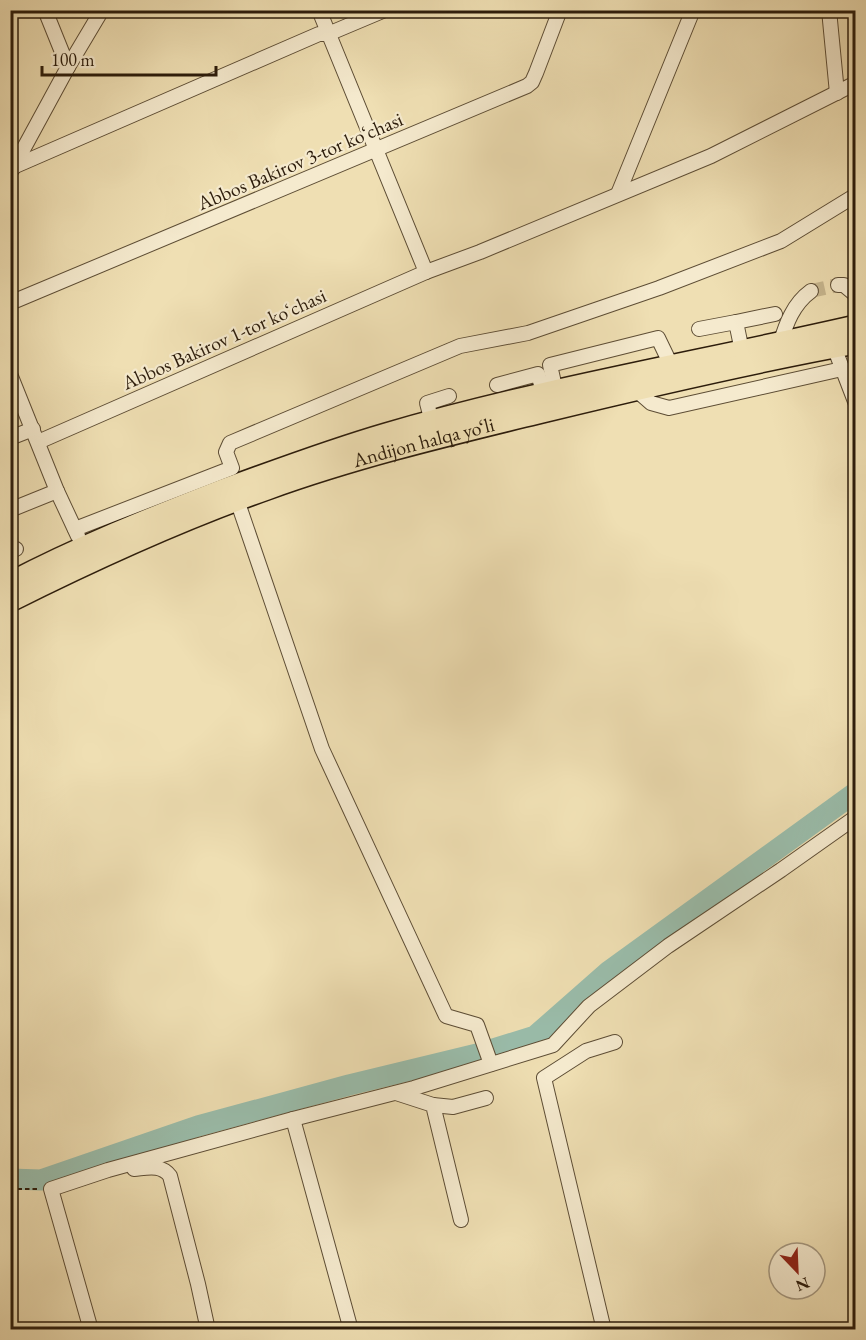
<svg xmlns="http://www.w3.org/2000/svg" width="866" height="1340" viewBox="0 0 866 1340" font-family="'EB Garamond',serif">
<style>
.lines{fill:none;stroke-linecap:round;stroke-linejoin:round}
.river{stroke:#9abdab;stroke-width:21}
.minor-tunnel{stroke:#c8b891;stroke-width:14;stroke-dasharray:14 7;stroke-linecap:butt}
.minor-casing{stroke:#5d4d35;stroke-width:16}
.highway-casing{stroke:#2c1c0b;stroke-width:24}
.path{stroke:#2c1c0b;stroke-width:2;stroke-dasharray:4.5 3;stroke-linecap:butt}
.minor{stroke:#f5eace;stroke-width:14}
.highway{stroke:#efdfb3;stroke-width:21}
.labels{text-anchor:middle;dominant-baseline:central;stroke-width:4.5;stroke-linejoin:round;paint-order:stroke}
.street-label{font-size:20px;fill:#2c1c0b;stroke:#f5eace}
</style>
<rect width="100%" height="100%" fill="#efdfb3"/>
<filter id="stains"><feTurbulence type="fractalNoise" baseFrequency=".00333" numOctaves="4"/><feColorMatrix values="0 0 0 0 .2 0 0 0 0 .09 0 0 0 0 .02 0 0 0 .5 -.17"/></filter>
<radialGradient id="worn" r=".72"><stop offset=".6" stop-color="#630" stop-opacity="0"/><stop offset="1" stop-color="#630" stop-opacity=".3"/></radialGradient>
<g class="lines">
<!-- river -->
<polyline class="river" points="10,1179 41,1180 198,1126 349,1085 477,1054 535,1036 609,971 856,792"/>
<!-- minor-tunnel -->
<polyline class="minor-tunnel" points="811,291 838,285"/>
<defs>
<g id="minor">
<polyline points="45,10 68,67"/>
<polyline points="319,10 426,272"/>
<polyline points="829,10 837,93"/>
<polyline points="13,167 319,34 328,34 385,10"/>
<polyline points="12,170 68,67 102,10"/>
<polyline points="618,194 693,10"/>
<polyline points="838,285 844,285 856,295"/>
<polyline points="10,303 527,86 532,82 536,73 560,10"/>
<polyline points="736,322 775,314"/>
<polyline points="699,329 736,322 742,351"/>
<path d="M780,344C786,324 793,304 811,291"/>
<polyline points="834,347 856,404"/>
<polyline points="10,374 57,491 78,536"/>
<polyline points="497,385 538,374 544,395"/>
<polyline points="635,389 651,403 669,408 842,369"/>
<polyline points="556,392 550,365 658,338 671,365"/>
<polyline points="432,422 427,403 449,396"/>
<polyline points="10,438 33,429"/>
<polyline points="38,442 426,272 480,252 711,156 856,83"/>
<polyline points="237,500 322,749 446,1016 477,1025 491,1064"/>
<polyline points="10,510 57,491"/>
<polyline points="75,529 232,468 226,452 230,443 460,346 528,333 659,288 781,241 856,195"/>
<polyline points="10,551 16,549"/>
<polyline points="396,1093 433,1105 461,1220"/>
<polyline points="433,1105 453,1107 486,1098"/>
<polyline points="293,1119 351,1330"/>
<path d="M134,1169C147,1168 161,1164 170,1176L198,1284L208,1330"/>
<polyline points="91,1330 51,1189 108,1170 293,1119 414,1088 553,1045 589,1006 668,946 781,870 856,817"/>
<polyline points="604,1330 544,1078 586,1051 615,1042"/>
</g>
<g id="highway">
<path d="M10,583C79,547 151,518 223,490C277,470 331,450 386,434C540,389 699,362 856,326"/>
<path id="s1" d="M10,601C94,559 179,520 267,489C358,456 452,434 546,411C649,386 752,362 856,343"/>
</g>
</defs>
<!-- minor casing -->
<use href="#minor" class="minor-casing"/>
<!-- highway casing -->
<use href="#highway" class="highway-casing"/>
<!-- path -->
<polyline class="path" points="10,1189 38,1189"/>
<!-- minor -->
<use href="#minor" class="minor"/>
<!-- highway -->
<use href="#highway" class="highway"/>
</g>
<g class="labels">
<!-- street labels -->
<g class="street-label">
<text transform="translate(300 161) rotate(-23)">Abbos Bakirov 3-tor koʻchasi</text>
<text transform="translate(224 339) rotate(-24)">Abbos Bakirov 1-tor koʻchasi</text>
<text stroke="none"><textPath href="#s1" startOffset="444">Andijon halqa yo‘li</textPath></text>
</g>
</g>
<!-- margin -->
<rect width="866" height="1340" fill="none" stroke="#efdfb3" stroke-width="36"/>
<rect x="12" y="12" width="842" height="1316" fill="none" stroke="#2c1c0b" stroke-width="3"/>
<rect x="18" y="18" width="830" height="1304" fill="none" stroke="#2c1c0b" stroke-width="1.5"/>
<!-- north arrow -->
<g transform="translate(797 1271) rotate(157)"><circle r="28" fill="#f5eace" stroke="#a59880" stroke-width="1.5"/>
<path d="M0-4.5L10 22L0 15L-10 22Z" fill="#8f2418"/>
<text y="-9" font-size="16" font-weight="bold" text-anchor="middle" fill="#2c1c0b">N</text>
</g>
<!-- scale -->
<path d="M42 66v9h174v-9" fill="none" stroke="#2c1c0b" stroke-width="3"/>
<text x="51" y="66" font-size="18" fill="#2c1c0b" stroke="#f5eace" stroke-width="4.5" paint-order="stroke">100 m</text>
<rect width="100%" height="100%" filter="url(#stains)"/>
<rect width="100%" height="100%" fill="url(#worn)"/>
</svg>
